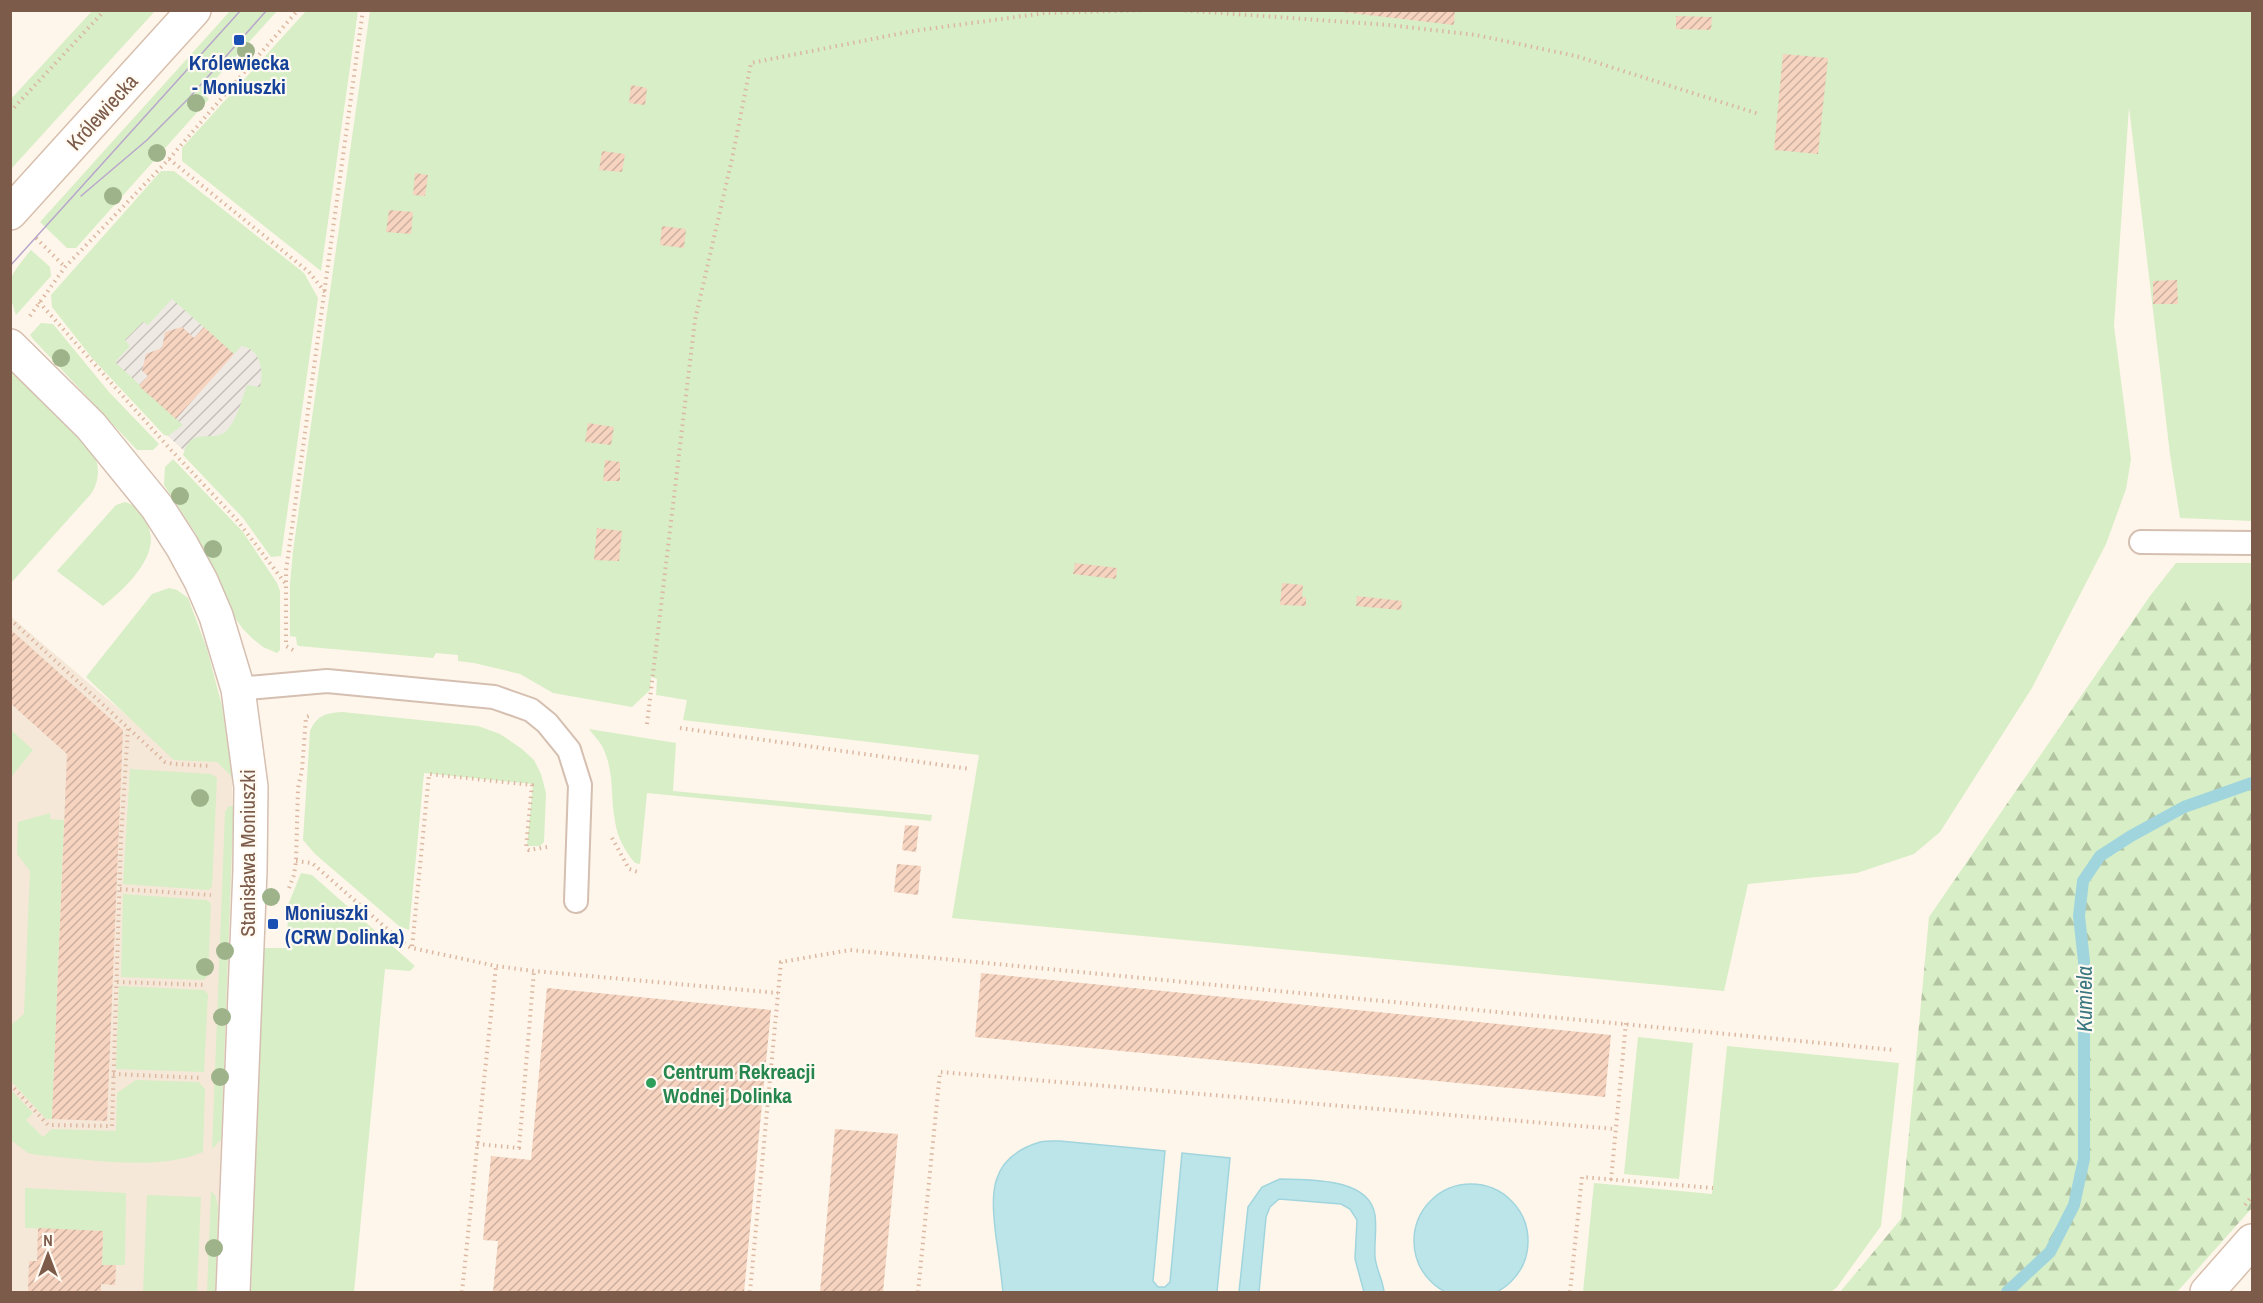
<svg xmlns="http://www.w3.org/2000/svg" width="2263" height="1303" viewBox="0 0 2263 1303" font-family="'Archivo Narrow',sans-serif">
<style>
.residential{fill:#f6e8d8}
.industrial{fill:url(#industrial-furrows)}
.green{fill:#d7eec6}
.forest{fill:url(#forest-firs)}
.water{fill:#bce5ea;stroke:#a1d5dd;stroke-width:1.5}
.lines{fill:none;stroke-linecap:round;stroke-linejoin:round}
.stream{stroke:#a1d5dd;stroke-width:12}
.building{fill:url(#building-hatch)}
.lane-casing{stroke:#d5bfb1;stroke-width:26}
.street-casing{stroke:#d5bfb1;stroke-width:36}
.secondary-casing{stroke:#d8bfad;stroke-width:36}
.path{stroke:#dcb7a1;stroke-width:4;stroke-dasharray:1.5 4.5;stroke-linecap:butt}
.lane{stroke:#fff;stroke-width:22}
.street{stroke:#fff;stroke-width:33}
.secondary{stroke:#fff;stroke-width:33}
.tram{stroke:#b9a6cb;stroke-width:1.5}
.tree{fill:#9fb38b}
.transit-dot{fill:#1a4fb4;stroke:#fffaf2;stroke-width:2}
.leisure-dot{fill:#2e9e5b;stroke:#fffaf2;stroke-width:2}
.labels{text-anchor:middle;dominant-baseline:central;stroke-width:4.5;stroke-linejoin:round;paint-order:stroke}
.transit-label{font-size:21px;font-weight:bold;fill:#164399;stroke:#fffaf2}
.street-label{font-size:21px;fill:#7c5b4a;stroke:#fffaf2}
.leisure-label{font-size:21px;font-weight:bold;fill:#27864d;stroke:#fffaf2;text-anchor:start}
.water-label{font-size:22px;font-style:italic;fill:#3c7882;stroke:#fffaf2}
</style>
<defs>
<pattern id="industrial-furrows" width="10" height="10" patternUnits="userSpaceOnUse" patternTransform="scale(1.5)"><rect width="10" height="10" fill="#efe9e3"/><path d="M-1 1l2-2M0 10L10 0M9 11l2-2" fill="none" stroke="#c7c0ba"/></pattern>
<pattern id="forest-firs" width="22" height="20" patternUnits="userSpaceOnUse" patternTransform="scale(1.5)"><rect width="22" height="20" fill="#d7eec6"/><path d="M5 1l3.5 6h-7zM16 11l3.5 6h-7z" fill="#b3c4a3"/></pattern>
<pattern id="building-hatch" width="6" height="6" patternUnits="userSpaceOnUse" patternTransform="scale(1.5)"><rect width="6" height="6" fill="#f6d4c0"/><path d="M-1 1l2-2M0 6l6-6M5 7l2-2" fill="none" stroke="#ccaf9e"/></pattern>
</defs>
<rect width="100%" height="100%" fill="#fef6ea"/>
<!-- residential -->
<polygon class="residential" points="10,616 138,725 228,739 232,777 233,837 215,1292 11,1292"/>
<!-- industrial -->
<polygon class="industrial" points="177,263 277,362 208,473 168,436 100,363"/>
<!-- green -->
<g class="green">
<polygon points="93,10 155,11 11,169 11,99"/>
<polygon points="230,11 277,11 203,93 209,99 76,248 67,248 40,222"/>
<polygon points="306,11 358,11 321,271 182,161 182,148"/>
<polygon points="370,11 2252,11 2252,521 2180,518 2170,454 2129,107 2114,326 2131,459 2126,489 2106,544 2032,688 1940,832 1914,854 1857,873 1748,884 1724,991 952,918 979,755 683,720 687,700 656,695 657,679 651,677 650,690 632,707 553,693 520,674 474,663 458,661 458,655 436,653 433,658 299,646 297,645 296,637 290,636 290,584 293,551"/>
<path d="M161,171H174L304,273L318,298L281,556L271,557L243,518L183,455C192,425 210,443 225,432C236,423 242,399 247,385L260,387C264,373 261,348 241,346L234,354L172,299L148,325L143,322L125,340L130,346L115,362L183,425L168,436L164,435L92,358L52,307L51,295Z"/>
<path d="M31,250L50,267L51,276L16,315C4,280 10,276 31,250Z"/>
<polygon points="41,323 53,324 109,392 159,444 153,450 137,450 33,339 30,335"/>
<path d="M11,373C35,394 77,429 94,456C101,467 98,486 90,495L11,583Z"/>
<polygon points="173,459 243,532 277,583 280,591 280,650 277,653 263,647 253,639 243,629 235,618 196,534 164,485 165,467"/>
<path d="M125,502C136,505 139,511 145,521C166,551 126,588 103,606L57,571L116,505Z"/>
<polygon points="2176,563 2252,563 2252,596 2150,596"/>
<polygon points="169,588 177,590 188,598 207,649 222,706 232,777 217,762 174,760 86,677 152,594"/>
<path d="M342,712L478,726L500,734L522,749L534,760L541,774L546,793L544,842L540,846H527L533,784L424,773L409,930L399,926L315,854L303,840L310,731C317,715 326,713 342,712Z"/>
<polygon points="10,729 33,750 11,777 10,777"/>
<path d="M589,729L676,743L673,791L932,815L931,821L647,793L640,864L635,863C625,851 617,837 615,821C610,795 615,774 603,748C600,741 593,735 589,729Z"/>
<polygon points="130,769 211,774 217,778 212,887 208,890 123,884"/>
<polygon points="229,806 233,806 233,819 221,1140 212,1149 225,812"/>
<polygon points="50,813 50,819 64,820 52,1119 46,1119 10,1080 11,1025 24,1014 30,871 17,854 18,822"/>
<polygon points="301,873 312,875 415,966 410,971 385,969 354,1292 251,1292 264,948 287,948 288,905"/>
<polygon points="123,894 207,900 211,904 208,975 204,980 121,977"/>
<polygon points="119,986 204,990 208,994 204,1072 116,1069"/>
<polygon points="1638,1037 1693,1043 1679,1179 1624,1174"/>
<polygon points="1727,1046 1899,1063 1881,1226 1837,1287 1831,1292 1583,1292 1594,1183 1712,1194"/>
<path d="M136,1080L199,1082L205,1089L203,1152C155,1172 88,1159 37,1155L28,1153L11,1140V1090L33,1113L26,1120L43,1137L52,1129L116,1131L117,1093Z"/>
<polygon points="25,1188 126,1193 125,1265 102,1265 103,1231 25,1228"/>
<polygon points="211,1191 216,1197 218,1207 215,1292 207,1292"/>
<polygon points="147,1195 201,1197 197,1292 143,1292"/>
</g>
<!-- forest -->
<polygon class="forest" points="2150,596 2252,596 2252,1208 2177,1292 1840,1292 1901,1219 1929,917"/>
<!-- water -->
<g class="water">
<path d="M1060,1141L1165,1151L1153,1281L1158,1287H1165L1170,1282L1182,1153L1230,1158L1217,1292H1003C1001,1274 999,1256 996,1237C991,1195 988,1159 1037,1143C1043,1140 1052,1141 1060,1141Z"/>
<path d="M1280,1179C1309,1180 1369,1177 1375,1215C1377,1229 1374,1243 1375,1257C1376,1269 1383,1280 1384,1292H1364L1355,1259L1357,1220L1350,1209L1341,1204L1279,1199L1270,1207L1266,1217L1259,1292H1239L1248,1207L1262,1187Z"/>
<circle cx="1471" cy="1241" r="57"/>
</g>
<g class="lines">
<!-- stream -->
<polyline class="stream" points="2007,1292 2050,1252 2074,1205 2084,1159 2084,961 2079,916 2083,881 2100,856 2131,836 2184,807 2252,783"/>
</g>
<!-- building -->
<g class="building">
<polygon points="1325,10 1455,10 1454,25"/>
<polygon points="1676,16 1712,17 1711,30 1676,29"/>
<polygon points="1783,54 1828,58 1818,154 1774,150"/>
<polygon points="631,85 647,88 645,105 629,103"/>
<polygon points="602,151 625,154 622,172 599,170"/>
<polygon points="415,173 428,175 425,196 413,195"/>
<polygon points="389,210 413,212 411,234 386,232"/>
<polygon points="662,226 686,229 684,248 660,245"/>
<polygon points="2177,280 2178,304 2153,304 2153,281"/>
<polygon points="182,327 194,338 204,327 234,354 176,419 139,386 148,376 142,371 146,354 162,348 165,332"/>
<polygon points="588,423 614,427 611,445 585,442"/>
<polygon points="605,460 620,462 620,481 603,481"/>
<polygon points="597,528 622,531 619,561 594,560"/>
<polygon points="1075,563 1117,568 1116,579 1073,574"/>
<polygon points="1282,583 1303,585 1302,597 1306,597 1306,606 1280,605"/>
<polygon points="1357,596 1402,601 1401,610 1356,606"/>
<polygon points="10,629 123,730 107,1121 52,1119 67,754 10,703"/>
<polygon points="905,825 919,826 916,852 902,850"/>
<polygon points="897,864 921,866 918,895 894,892"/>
<polygon points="981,973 1611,1035 1605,1097 975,1037"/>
<polygon points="547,988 771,1010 744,1292 493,1292 498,1241 483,1240 491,1156 531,1160"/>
<polygon points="835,1129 898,1134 883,1292 820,1292"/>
<polygon points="38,1228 103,1231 102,1265 116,1265 115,1285 101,1284 101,1292 28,1291 29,1261 37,1261"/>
</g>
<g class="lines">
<defs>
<g id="lane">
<polyline points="2141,542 2252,543"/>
<polyline points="238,689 327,681 494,697 531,710 547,723 569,750 580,785 576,901"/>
</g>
<polyline id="street" points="10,346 91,426 157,507 182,546 201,581 216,616 238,689 251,787 250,870 233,1292"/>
<g id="secondary">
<polyline points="10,213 194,10"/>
<polyline points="2207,1292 2252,1241"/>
</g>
</defs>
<!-- lane casing -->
<use href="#lane" class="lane-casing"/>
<!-- street casing -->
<use href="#street" class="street-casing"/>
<!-- secondary casing -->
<use href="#secondary" class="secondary-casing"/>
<!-- path -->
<g class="path">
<polyline points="1179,10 1389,25 1476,35 1576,56 1759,114"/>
<polyline points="10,112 105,10"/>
<polyline points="169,159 309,272 325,292"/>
<polyline points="36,238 65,267"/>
<polyline points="39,302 171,450 237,520 285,583"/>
<polyline points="30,316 65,267 169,159 298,10"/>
<polyline points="10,619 165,762 174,764 210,766"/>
<polyline points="293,650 286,646 286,571 363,10"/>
<polyline points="647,724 695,320 732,159 751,63 913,31 1045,13 1148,10"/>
<polyline points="680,728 970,769"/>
<polyline points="612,838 629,869 638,872"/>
<polyline points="547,847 529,850 526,848 532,785 429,774 412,948 496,966 534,971 778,993"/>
<polyline points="296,861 312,863 402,942 411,948"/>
<polyline points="289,888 294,875 296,861 298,788 302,770 306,717 309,716"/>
<polyline points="120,889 211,895"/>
<polyline points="117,982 207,985"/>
<polyline points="113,1074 203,1078"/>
<polyline points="10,1084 48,1125 112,1126 121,839 128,728"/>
<polyline points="477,1144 519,1148 534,971"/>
<polyline points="1611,1180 1626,1023"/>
<polyline points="2245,1205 2252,1196"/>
<polyline points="462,1292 496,966"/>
<polyline points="750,1292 781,962 850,950 1894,1050"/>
<polyline points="918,1292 940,1072 1615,1129"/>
<polyline points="1570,1292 1582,1177 1713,1188"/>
</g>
<!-- lane -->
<use href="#lane" class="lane"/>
<!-- street -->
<use href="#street" class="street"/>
<!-- secondary -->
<use href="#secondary" class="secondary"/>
<!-- tram -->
<g class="tram">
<polyline points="81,196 147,140 189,98 267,10"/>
<polyline points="10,266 241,10"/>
</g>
</g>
<!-- trees -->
<g class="tree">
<circle cx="246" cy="51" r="9"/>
<circle cx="196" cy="103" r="9"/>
<circle cx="157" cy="153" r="9"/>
<circle cx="113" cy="196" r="9"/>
<circle cx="61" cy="358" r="9"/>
<circle cx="180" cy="496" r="9"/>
<circle cx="213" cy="549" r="9"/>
<circle cx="200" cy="798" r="9"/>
<circle cx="271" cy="897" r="9"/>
<circle cx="225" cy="951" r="9"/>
<circle cx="205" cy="967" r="9"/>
<circle cx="222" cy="1017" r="9"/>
<circle cx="220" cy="1077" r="9"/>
<circle cx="214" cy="1248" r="9"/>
</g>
<!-- markers -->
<g class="transit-dot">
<rect x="233" y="34" width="12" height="12" rx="3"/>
<rect x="267" y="918" width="12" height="12" rx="3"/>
</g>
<circle class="leisure-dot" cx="651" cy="1083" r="6"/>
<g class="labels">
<!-- transit labels -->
<g class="transit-label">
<text x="239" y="62">Królewiecka<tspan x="239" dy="24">- Moniuszki</tspan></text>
<text x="285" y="912" text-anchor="start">Moniuszki<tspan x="285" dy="24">(CRW Dolinka)</tspan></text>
</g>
<!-- street labels -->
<g class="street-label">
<text transform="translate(102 112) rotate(-48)">Królewiecka</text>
<text transform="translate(247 853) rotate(-90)">Stanisława Moniuszki</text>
</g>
<!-- leisure labels -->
<g class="leisure-label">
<text x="663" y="1071">Centrum Rekreacji<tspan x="663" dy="24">Wodnej Dolinka</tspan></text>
</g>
<!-- water labels -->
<g class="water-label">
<text transform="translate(2084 999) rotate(-90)">Kumiela</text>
</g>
</g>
<!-- border -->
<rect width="2263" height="1303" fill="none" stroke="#7c5b4a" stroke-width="24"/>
<!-- north arrow -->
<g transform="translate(48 1255)" stroke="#fffaf2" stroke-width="4.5" paint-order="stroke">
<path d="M0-4.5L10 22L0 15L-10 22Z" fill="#7c5b4a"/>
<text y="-9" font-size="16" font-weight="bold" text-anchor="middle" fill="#7c5b4a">N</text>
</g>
</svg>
